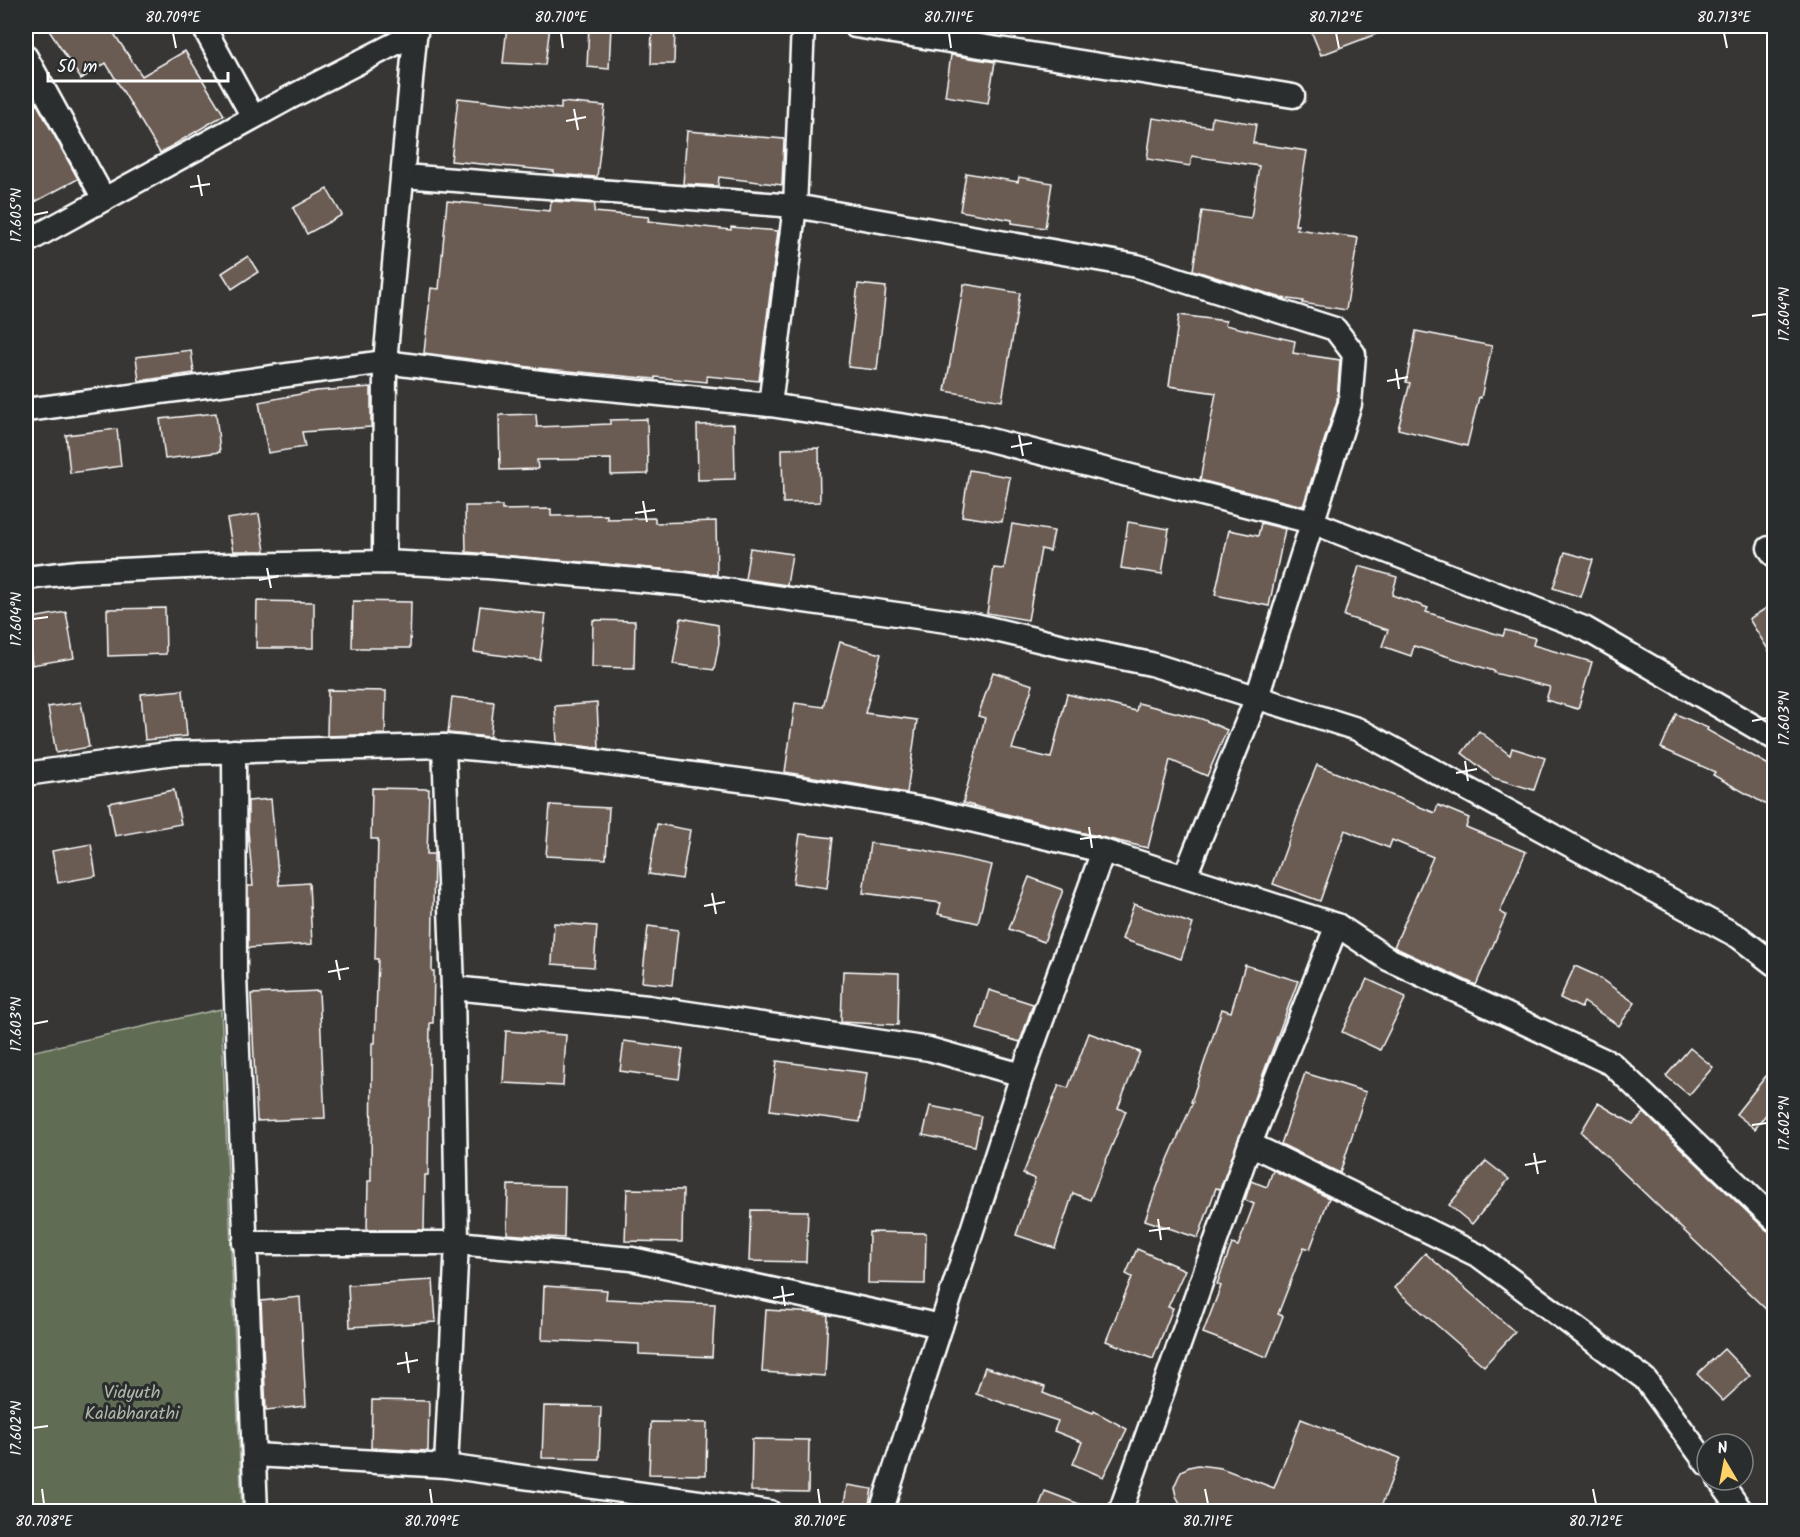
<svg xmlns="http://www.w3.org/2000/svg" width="1800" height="1537" viewBox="0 0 1800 1537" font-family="Kalam,sans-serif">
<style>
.green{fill:#616c52;stroke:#b0b6a8;stroke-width:1.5}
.building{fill:#6b5b53;stroke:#fff;stroke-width:1.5}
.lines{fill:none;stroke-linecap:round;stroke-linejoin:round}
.street-casing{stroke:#fff;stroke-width:27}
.street{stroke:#2a2d2e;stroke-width:22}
.ticks{fill:none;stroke:#fff;stroke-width:2}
.labels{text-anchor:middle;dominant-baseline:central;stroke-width:6;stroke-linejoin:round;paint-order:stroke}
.park-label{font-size:18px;fill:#b0b6a8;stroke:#2a2d2e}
.neatline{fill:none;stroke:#fff;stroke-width:2}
.ticks-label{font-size:15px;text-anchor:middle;fill:#fff}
</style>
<rect width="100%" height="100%" fill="#373635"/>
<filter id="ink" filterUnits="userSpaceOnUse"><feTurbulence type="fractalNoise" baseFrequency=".0167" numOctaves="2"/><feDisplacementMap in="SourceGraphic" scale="12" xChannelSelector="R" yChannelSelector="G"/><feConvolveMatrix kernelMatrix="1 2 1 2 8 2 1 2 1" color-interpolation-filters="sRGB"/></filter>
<g filter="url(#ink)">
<!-- green -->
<polygon class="green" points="221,1009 242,1511 26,1511 26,1053"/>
<!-- building -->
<g class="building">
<polygon points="46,26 109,26 142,76 185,51 224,115 160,153 106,63 81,79"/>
<polygon points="507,26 550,26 545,65 503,63"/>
<polygon points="589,26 611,26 609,69 587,67"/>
<polygon points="652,26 675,26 674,64 651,64"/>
<polygon points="1309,26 1395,26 1395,27 1321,55"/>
<polygon points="951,55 995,62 988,103 945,96"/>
<polygon points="26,84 78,179 33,203 26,189"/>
<polygon points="458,98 561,109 561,102 605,106 597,177 554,174 554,171 451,161"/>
<polygon points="1212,117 1256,124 1253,143 1307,151 1295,225 1298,225 1297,229 1358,238 1346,310 1302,303 1303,301 1282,298 1193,270 1202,211 1251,218 1259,166 1192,156 1190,166 1147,159 1153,118 1211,127"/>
<polygon points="687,131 784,139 782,185 719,177 718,186 683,184"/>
<polygon points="966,173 1018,182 1019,177 1052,183 1045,228 1012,223 1012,220 960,211"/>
<polygon points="327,189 342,215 307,234 293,208"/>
<polygon points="447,201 550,211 551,201 595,204 594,212 649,217 648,221 731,230 731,227 778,231 759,381 707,376 707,382 655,377 655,379 537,368 424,353 431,288 439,289"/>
<polygon points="248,256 258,272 232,289 222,273"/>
<polygon points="858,284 886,287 877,370 848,367"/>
<polygon points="964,284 1020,293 1002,401 945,391"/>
<polygon points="1179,315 1226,321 1225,325 1295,341 1293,353 1340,360 1337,401 1303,506 1200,480 1216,393 1169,386"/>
<polygon points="1416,331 1492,346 1481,398 1479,397 1467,446 1398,429 1410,383 1406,382"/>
<polygon points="191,350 194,373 139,381 136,357"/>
<polygon points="371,387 371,427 302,432 305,447 268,453 259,402 316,391"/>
<polygon points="216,413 220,452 165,459 160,419"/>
<polygon points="536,414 537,427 610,424 610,420 647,419 648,474 611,475 611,459 537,460 538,469 500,470 499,415"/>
<polygon points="734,424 735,479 698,480 697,425"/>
<polygon points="117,429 121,466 70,473 66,435"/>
<polygon points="819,448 820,502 783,503 782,449"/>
<polygon points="969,470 1010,477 1002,522 962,516"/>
<polygon points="465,506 502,506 502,510 551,509 551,516 607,515 607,519 655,518 655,523 716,521 717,575 684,571 466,552"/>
<polygon points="259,514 265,551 233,551 227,519"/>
<polygon points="1128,522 1169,529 1162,574 1121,568"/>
<polygon points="1261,523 1285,529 1269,606 1215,595 1229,530 1258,536"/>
<polygon points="1012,524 1054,531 1050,551 1041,549 1028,620 987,613 994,568 1004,569"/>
<polygon points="750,548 792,554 787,585 745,579"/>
<polygon points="1565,552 1593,560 1581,597 1553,588"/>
<polygon points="1359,566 1397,577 1392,595 1428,608 1426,612 1503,636 1505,630 1535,638 1533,645 1592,662 1578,709 1546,700 1550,687 1494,673 1494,671 1414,646 1411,656 1382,646 1388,630 1344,616"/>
<polygon points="257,601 314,602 314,648 256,648"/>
<polygon points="353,601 411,602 410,648 352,648"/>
<polygon points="1774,603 1774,659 1749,619"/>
<polygon points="480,606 546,614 540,660 474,652"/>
<polygon points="165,608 166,654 108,656 107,609"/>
<polygon points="66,612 74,658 32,665 26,619"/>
<polygon points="681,618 718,625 719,643 714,670 673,664"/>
<polygon points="593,620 635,621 634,668 592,667"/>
<polygon points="840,642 881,654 865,713 917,720 907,793 785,772 795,703 823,707"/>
<polygon points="993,672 1033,685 1012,749 1051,758 1067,694 1136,711 1138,703 1202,719 1227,730 1207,776 1170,760 1148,848 1054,826 963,803 985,718 978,716"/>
<polygon points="183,690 187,736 145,740 141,694"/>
<polygon points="328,690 386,691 385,734 327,736"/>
<polygon points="452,697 494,702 490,737 448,733"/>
<polygon points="81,702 89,747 56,753 48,707"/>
<polygon points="597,703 599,748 557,743 555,706"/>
<polygon points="1676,714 1708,728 1707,730 1774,768 1774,809 1713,775 1715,772 1661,748"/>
<polygon points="1479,731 1510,755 1512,748 1545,758 1534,790 1494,778 1462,753"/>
<polygon points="1317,765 1435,813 1438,805 1469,818 1466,827 1526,852 1500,912 1506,915 1476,985 1394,947 1433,857 1392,840 1389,848 1345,830 1320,901 1273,884 1299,812 1298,811"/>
<polygon points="372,788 429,789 427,854 434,854 432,971 434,971 433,1023 430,1023 428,1175 425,1175 424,1230 367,1230 368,1181 371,1181 372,1043 375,1043 378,959 375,959 378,839 371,839"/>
<polygon points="174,790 181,824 115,836 109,803"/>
<polygon points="271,799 279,885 309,883 312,944 248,948 248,886 253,886 248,831 248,801"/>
<polygon points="550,805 609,808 606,859 546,856"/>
<polygon points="657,824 690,830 682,879 649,874"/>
<polygon points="800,834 833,838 827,888 793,883"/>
<polygon points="870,843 924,850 992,865 978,923 938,914 941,903 863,893"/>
<polygon points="91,844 96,876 58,883 52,851"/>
<polygon points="1029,877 1063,890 1044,942 1009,929"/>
<polygon points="1134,904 1193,924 1181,959 1122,939"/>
<polygon points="554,923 597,926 594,967 552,964"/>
<polygon points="648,926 678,930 672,985 642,982"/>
<polygon points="1245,965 1298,981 1220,1189 1216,1188 1198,1238 1145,1220 1163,1171 1193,1102 1191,1102 1222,1009 1231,1012"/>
<polygon points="1575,966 1595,975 1635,1003 1619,1026 1584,1002 1581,1008 1560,998"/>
<polygon points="843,971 899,973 898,1025 841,1022"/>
<polygon points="1367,979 1406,997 1380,1050 1342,1032"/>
<polygon points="989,990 1033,1004 1020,1042 977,1029"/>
<polygon points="319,991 325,1118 257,1121 251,994"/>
<polygon points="506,1031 566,1035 563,1086 503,1083"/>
<polygon points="1089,1033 1140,1052 1118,1108 1126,1111 1090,1200 1073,1193 1055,1248 1016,1235 1035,1179 1023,1174 1059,1085 1068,1088"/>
<polygon points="624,1041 683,1049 679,1079 620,1071"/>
<polygon points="1690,1048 1713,1067 1689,1095 1666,1076"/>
<polygon points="777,1061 867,1073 860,1122 770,1110"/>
<polygon points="1774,1066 1774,1104 1755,1129 1736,1114"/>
<polygon points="1305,1073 1366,1092 1340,1173 1281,1144"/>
<polygon points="1598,1103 1633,1124 1644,1113 1765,1229 1774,1235 1774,1317 1581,1132"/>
<polygon points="930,1106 981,1116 975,1146 923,1135"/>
<polygon points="1486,1161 1509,1179 1472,1224 1449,1205"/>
<polygon points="1273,1170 1329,1198 1310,1249 1304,1247 1278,1314 1283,1316 1267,1357 1203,1333 1221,1286 1217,1284 1232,1244 1238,1246 1254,1204 1245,1200 1251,1181 1267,1187"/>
<polygon points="508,1185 565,1186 564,1238 507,1234"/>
<polygon points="627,1189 683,1190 682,1242 625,1241"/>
<polygon points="751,1210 808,1211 806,1262 749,1261"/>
<polygon points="869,1232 926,1233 925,1284 868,1283"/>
<polygon points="1137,1249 1185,1270 1168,1307 1173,1308 1153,1359 1106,1341 1132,1277 1126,1274"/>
<polygon points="1425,1253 1515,1332 1484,1366 1394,1288"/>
<polygon points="433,1280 436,1322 350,1327 348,1285"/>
<polygon points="544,1286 607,1290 606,1299 715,1304 712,1357 639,1354 639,1344 542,1340"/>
<polygon points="300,1297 306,1406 266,1410 261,1301"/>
<polygon points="766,1310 816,1313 828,1315 825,1376 762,1372"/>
<polygon points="1724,1349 1750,1376 1723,1401 1697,1374"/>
<polygon points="985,1367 1045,1387 1043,1393 1093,1413 1094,1411 1127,1429 1103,1477 1073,1464 1082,1442 1054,1431 1058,1421 976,1394"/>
<polygon points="372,1400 429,1401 428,1451 371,1448"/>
<polygon points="544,1406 601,1407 599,1459 542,1458"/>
<polygon points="1301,1419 1400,1458 1379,1512 1192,1512 1180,1503 1176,1496 1174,1487 1181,1471 1189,1467 1198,1465 1221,1468 1274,1488"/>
<polygon points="651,1422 707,1423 706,1475 649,1474"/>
<polygon points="752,1439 809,1440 808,1492 751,1491"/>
<polygon points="847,1485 872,1489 868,1509 844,1505"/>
<polygon points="1045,1491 1095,1510 1095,1512 1037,1512"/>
</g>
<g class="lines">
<defs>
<g id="street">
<polyline points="203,26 253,117"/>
<polyline points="855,26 1293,96"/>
<polyline points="26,57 104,199"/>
<polyline points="403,176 795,206 1137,266 1335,329 1354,354 1350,404 1257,697 1185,876"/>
<polyline points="26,242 289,98 416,33"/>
<polyline points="770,405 795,206 803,26"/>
<polyline points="26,410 385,362 548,383 770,405 978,437 1312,522 1584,628 1774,738"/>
<polyline points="1769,548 1774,555"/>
<polyline points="384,562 385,362 416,26"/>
<polyline points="26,578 78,572 229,565 384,562 488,567 683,584 975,625 1063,646 1151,664 1357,729 1739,937 1774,964"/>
<polyline points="444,746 453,988 457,1243 446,1466"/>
<polyline points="234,751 235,976 256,1512"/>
<polyline points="26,774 174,753 444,746 562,757 785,786 928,810 1103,851 1337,925 1388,959 1612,1064 1774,1219"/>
<polyline points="453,988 648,1007 929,1049 1022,1075"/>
<polyline points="1250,1144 1479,1256 1645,1379 1707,1464"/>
<polyline points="244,1243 457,1243 632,1259 941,1326"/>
<polyline points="255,1455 446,1466 770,1512"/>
<polyline points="1719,1480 1742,1512"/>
<polyline points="881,1512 1022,1075 1103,851"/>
<polyline points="1120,1512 1250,1144 1337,925"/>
</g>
</defs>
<!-- street casing -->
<use href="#street" class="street-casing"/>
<!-- street -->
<use href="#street" class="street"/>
</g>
</g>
<!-- ticks -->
<path class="ticks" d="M173,33L176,48M561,33L563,48M949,33L951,48M1336,33L1339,48M1724,33L1727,48M574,109L578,130M566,121L586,117M198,175L202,196M190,187L210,184M33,215L48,212M1752,316L1767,314M1396,369L1399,389M1387,381L1408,377M1019,435L1023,456M1011,447L1032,443M643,501L647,522M635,513L655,510M267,568L271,588M259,580L279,576M33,619L48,617M1752,721L1767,718M1465,761L1468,781M1456,773L1477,769M1089,827L1092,848M1080,839L1101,836M712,893L716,914M704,906L725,902M336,960L340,980M328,972L349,968M33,1024L48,1021M1752,1125L1767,1123M1534,1153L1538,1174M1525,1165L1546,1161M1158,1219L1161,1240M1149,1231L1170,1228M782,1286L785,1306M773,1298L794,1294M406,1352L409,1373M397,1364L418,1360M33,1428L48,1426M42,1489L44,1504M430,1489L432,1504M818,1489L820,1504M1205,1489L1208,1504M1593,1489L1596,1504"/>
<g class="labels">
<!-- park labels -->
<g class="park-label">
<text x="132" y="1393">Vidyuth<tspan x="132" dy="21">Kalabharathi</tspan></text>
</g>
</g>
<!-- margin -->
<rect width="1800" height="1537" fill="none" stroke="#2a2d2e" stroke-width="66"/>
<!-- north arrow -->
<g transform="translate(1725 1462) rotate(350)"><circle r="28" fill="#2a2d2e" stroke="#7f8182" stroke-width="1.5"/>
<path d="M0-4.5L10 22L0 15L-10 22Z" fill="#ffd166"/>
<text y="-9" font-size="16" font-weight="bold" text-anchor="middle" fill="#ffffff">N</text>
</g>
<!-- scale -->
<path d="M48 72v9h180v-9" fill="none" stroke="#ffffff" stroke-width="3"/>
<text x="57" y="72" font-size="18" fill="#ffffff" stroke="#2a2d2e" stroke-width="4.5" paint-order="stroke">50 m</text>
<rect x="33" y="33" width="1734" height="1471" class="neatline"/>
<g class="ticks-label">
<text x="173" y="22">80.709°E</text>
<text x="561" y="22">80.710°E</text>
<text x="949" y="22">80.711°E</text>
<text x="1336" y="22">80.712°E</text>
<text x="1724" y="22">80.713°E</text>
<text transform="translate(16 215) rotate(-90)" y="5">17.605°N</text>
<text transform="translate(1784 314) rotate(-90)" y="5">17.604°N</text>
<text transform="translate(16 619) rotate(-90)" y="5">17.604°N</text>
<text transform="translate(1784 718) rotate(-90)" y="5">17.603°N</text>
<text transform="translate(16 1024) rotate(-90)" y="5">17.603°N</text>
<text transform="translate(1784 1123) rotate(-90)" y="5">17.602°N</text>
<text transform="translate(16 1428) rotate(-90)" y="5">17.602°N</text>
<text x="44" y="1526">80.708°E</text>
<text x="432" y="1526">80.709°E</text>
<text x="820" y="1526">80.710°E</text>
<text x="1208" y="1526">80.711°E</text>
<text x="1596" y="1526">80.712°E</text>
</g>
</svg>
